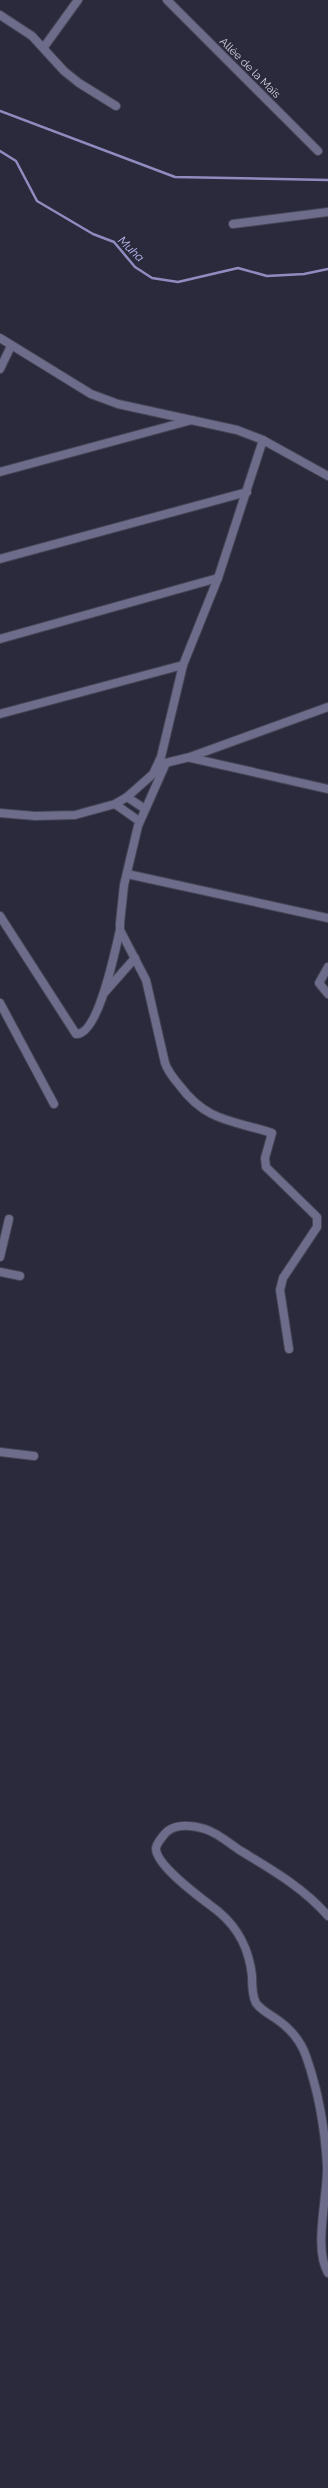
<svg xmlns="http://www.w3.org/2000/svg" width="328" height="2488" viewBox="0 0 328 2488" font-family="Raleway,sans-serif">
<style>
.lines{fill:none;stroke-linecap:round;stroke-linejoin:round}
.stream{stroke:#908cc0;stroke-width:2.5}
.street-casing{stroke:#454556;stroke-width:10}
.street{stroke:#6d6c8b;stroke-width:8}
.labels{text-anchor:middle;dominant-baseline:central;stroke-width:3;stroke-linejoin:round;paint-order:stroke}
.street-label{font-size:11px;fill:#d3d3e0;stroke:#2a2a3c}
.water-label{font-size:12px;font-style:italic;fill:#bfbdf7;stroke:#2a2a3c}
</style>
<rect width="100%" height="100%" fill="#2a2a3c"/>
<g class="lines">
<!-- stream -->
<g class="stream">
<polyline points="0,111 175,177 328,180"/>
<polyline points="0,151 16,161 37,201 93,234 114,242 135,267 152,278 178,282 238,268 267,276 304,274 328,269"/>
</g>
<defs>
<g id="street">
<polyline points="167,0 318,151"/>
<polyline points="0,15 32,36 64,71 79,83 116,106"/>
<polyline points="44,47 78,0"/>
<polyline points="233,224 328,212"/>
<polyline points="0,338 91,394 118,404 237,430 263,440 328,476"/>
<polyline points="0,369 11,346"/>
<polyline points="0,472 192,420"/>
<polyline points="0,559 247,492"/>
<polyline points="0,639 218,578"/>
<polyline points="0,714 183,665"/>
<polyline points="191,758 328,789"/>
<path d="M166,763L138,826L124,885L120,923V930L146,980L165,1063C168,1072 174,1079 180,1086C207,1122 232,1120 272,1133L265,1158L266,1167L317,1217V1227L283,1278L280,1290L289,1349"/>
<polyline points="161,764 190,757 328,707"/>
<polyline points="127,797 145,809"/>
<polyline points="115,804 139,821"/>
<polyline points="0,813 35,816 75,815 115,804 127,797 153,774 161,757 183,665 218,578 263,440"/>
<polyline points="127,874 328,918"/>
<path d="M0,916L76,1034C99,1035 115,950 120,930"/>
<polyline points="328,967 319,983 328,994"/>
<polyline points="105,992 135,958"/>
<polyline points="0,1003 54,1104"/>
<polyline points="0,1257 9,1219"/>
<polyline points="0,1272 20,1276"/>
<polyline points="0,1452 34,1456"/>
<path d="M328,1916C304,1888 272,1870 241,1851C230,1844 218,1833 205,1829C191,1825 172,1823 163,1836C160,1840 157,1843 156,1848C155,1866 205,1901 219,1912C239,1929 249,1949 252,1976C252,1984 252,1996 256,2003C261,2010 269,2014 275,2018C290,2028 300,2039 306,2056C318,2090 325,2129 327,2166C328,2196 313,2248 328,2273"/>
</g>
</defs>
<!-- street casing -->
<use href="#street" class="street-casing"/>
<!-- street -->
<use href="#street" class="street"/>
</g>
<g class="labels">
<!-- street labels -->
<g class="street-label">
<text transform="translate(250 68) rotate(45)">Allée de la Maïs</text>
</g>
<!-- water labels -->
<g class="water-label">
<text transform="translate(131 249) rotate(44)">Muha</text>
</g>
</g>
</svg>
